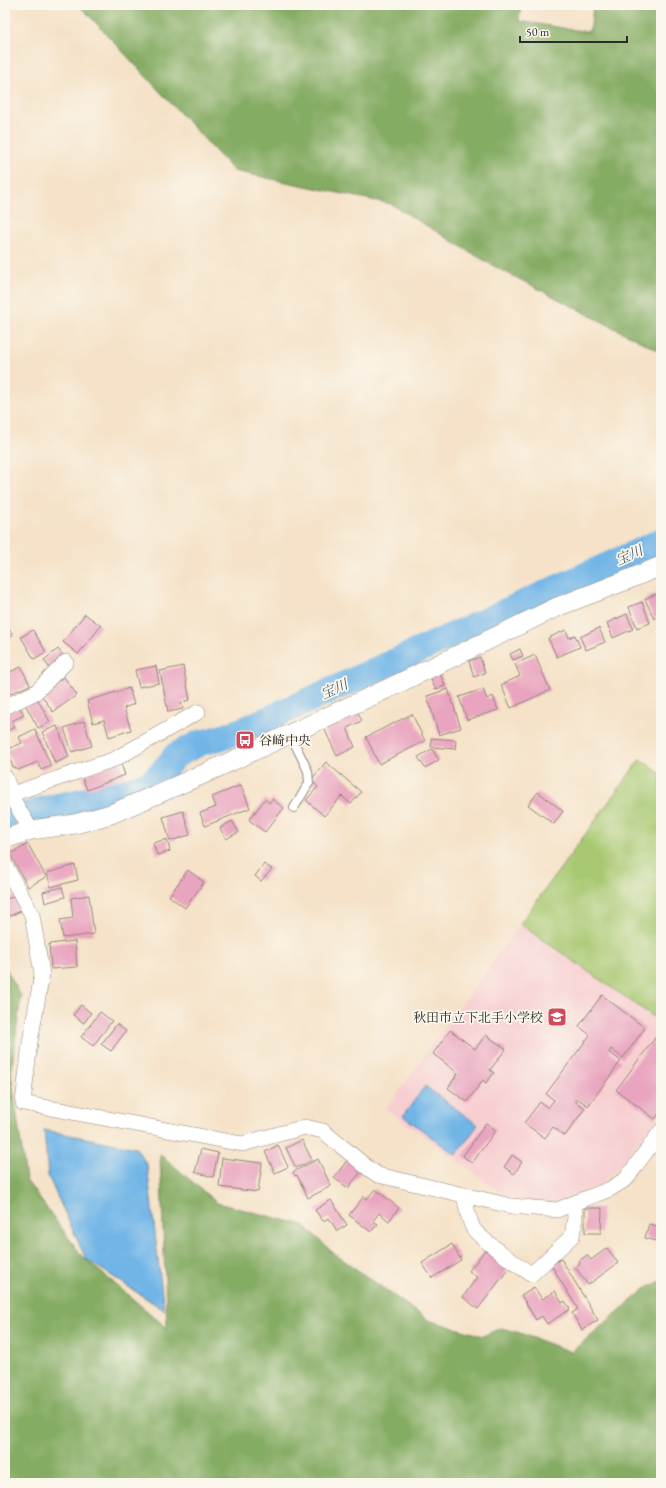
<svg xmlns="http://www.w3.org/2000/svg" width="666" height="1488" viewBox="0 0 666 1488" font-family="'EB Garamond','Noto Serif JP',serif">
<style>
.built{fill:#f7cfd1}
.green{fill:#a7c871;stroke:#697a4e}
.forest{fill:#85ac63;stroke:#586c47}
.water{fill:#71b5e7;stroke:#4e7089}
.lines{fill:none;stroke-linecap:round;stroke-linejoin:round}
.river{stroke:#71b5e7;stroke-width:26}
.building{fill:#e9a4bf}
.service-casing{stroke:#90867a;stroke-width:10}
.minor-casing{stroke:#90867a;stroke-width:16}
.tertiary-casing{stroke:#90867a;stroke-width:20}
.service{stroke:#fff;stroke-width:8}
.minor{stroke:#fff;stroke-width:15}
.tertiary{stroke:#fff;stroke-width:19}
.labels{text-anchor:middle;dominant-baseline:central;stroke-width:3.5;stroke-linejoin:round;paint-order:stroke}
.poi-label{font-size:13px;fill:#2b2b2b;stroke:#fbf7ec;text-anchor:start}
.water-label{font-size:14px;font-style:italic;fill:#445b6d;stroke:#fbf7ec}
</style>
<rect width="100%" height="100%" fill="#fbf7ec"/>
<filter id="ink" filterUnits="userSpaceOnUse"><feTurbulence type="fractalNoise" baseFrequency=".025" numOctaves="2"/><feDisplacementMap in="SourceGraphic" scale="8" xChannelSelector="R" yChannelSelector="G"/><feConvolveMatrix kernelMatrix="1 2 1 2 8 2 1 2 1" color-interpolation-filters="sRGB"/></filter>
<filter id="wash" filterUnits="userSpaceOnUse"><feTurbulence type="fractalNoise" baseFrequency=".012" numOctaves="4" result="noise"/><feDisplacementMap in="SourceGraphic" scale="16" xChannelSelector="R" yChannelSelector="G"/><feGaussianBlur stdDeviation="0.9" result="paint"/><feColorMatrix in="noise" values="0 0 0 0 0 0 0 0 0 0 0 0 0 0 0 0 0 1.4 0 .05"/><feComposite in="paint" operator="in"/></filter>
<g filter="url(#wash)">
<rect width="100%" height="100%" fill="#f5e2c8"/>
<!-- built -->
<polygon class="built" points="640,759 661,774 661,1113 615,1171 599,1185 550,1205 505,1196 386,1109"/>
<!-- green -->
<polygon class="green" points="640,759 661,774 661,1022 520,924"/>
<!-- forest -->
<g class="forest">
<polygon points="78,5 521,5 519,21 588,32 591,26 593,5 661,5 661,352 490,264 391,204 234,171 85,11"/>
<polygon points="5,967 21,996 11,1073 26,1180 82,1256 167,1328 160,1154 217,1203 304,1225 332,1252 428,1320 483,1336 501,1328 520,1333 571,1352 645,1289 661,1281 661,1483 5,1483"/>
</g>
<!-- water -->
<g class="water">
<polygon points="425,1086 478,1125 456,1155 403,1116"/>
<polygon points="44,1130 136,1148 147,1165 164,1310 86,1259 48,1176"/>
</g>
<g class="lines">
<!-- river -->
<polyline class="river" points="5,821 48,808 110,795 148,784 161,773 176,755 200,743 223,737 245,729 661,541"/>
</g>
<g id="blocks">
<!-- building -->
<g class="building">
<polygon points="656,594 658,598 661,597 661,615 654,619 645,599"/>
<polygon points="642,602 650,623 637,628 629,607"/>
<polygon points="85,614 101,626 78,654 63,642"/>
<polygon points="627,614 633,629 613,638 607,623"/>
<polygon points="5,623 13,635 5,640"/>
<polygon points="599,628 605,642 586,650 580,637"/>
<polygon points="33,630 46,652 34,659 21,637"/>
<polygon points="566,630 569,638 575,635 580,647 557,657 548,638"/>
<polygon points="58,649 66,659 51,670 44,660"/>
<polygon points="520,649 523,656 513,660 510,654"/>
<polygon points="535,655 550,690 511,708 501,685 520,676 515,664"/>
<polygon points="480,657 485,673 474,677 469,661"/>
<polygon points="156,666 159,683 139,687 135,670"/>
<polygon points="183,666 190,700 181,702 183,709 168,712 160,671"/>
<polygon points="21,667 30,685 5,696 5,674"/>
<polygon points="440,673 445,686 435,689 430,676"/>
<polygon points="64,677 77,695 53,712 40,693"/>
<polygon points="129,688 134,704 124,708 131,730 109,737 104,720 93,723 87,701"/>
<polygon points="448,689 461,728 439,735 427,696"/>
<polygon points="483,689 487,699 493,696 498,710 467,720 459,697"/>
<polygon points="37,698 50,722 38,728 25,704"/>
<polygon points="20,707 24,715 12,721 15,727 5,732 5,715"/>
<polygon points="357,711 362,721 347,728 355,747 337,756 324,728"/>
<polygon points="412,714 425,741 379,764 366,737"/>
<polygon points="84,721 92,746 72,752 64,728"/>
<polygon points="57,726 69,757 55,763 42,732"/>
<polygon points="35,729 51,766 41,770 38,762 18,770 13,767 6,750 22,743 19,737"/>
<polygon points="431,738 456,740 455,749 431,747"/>
<polygon points="432,749 439,760 425,768 418,757"/>
<polygon points="120,761 125,775 87,790 82,777"/>
<polygon points="326,762 361,792 351,804 342,796 324,816 306,800 318,787 311,780"/>
<polygon points="241,785 250,808 205,826 200,813 216,807 212,797"/>
<polygon points="538,792 563,811 554,824 528,805"/>
<polygon points="265,799 269,803 272,799 284,808 265,832 249,820"/>
<polygon points="183,811 190,835 170,841 163,817"/>
<polygon points="232,821 239,832 226,839 220,828"/>
<polygon points="167,839 170,851 157,855 153,843"/>
<polygon points="28,844 46,877 28,887 10,854"/>
<polygon points="264,864 272,869 261,881 255,876"/>
<polygon points="75,865 78,880 51,887 47,873"/>
<polygon points="188,870 204,882 185,908 169,896"/>
<polygon points="62,887 65,897 45,903 43,892"/>
<polygon points="16,895 23,910 5,918 5,900"/>
<polygon points="89,895 94,934 63,938 60,920 73,918 71,898"/>
<polygon points="75,941 77,967 51,969 49,944"/>
<polygon points="602,995 645,1028 623,1058 611,1049 609,1052 621,1061 588,1106 577,1098 575,1101 585,1108 565,1136 553,1127 545,1138 524,1123 540,1102 548,1108 554,1100 546,1094 590,1035 579,1026"/>
<polygon points="81,1005 91,1013 84,1023 73,1015"/>
<polygon points="100,1012 112,1021 93,1046 81,1037"/>
<polygon points="117,1024 126,1031 111,1051 101,1044"/>
<polygon points="450,1030 475,1049 486,1035 506,1049 490,1070 494,1073 486,1083 483,1080 467,1102 448,1088 458,1073 433,1054"/>
<polygon points="661,1030 661,1111 655,1119 616,1090"/>
<polygon points="486,1123 496,1130 472,1163 463,1156"/>
<polygon points="302,1140 312,1160 296,1168 286,1148"/>
<polygon points="278,1145 288,1167 275,1173 265,1152"/>
<polygon points="201,1149 218,1153 213,1177 195,1172"/>
<polygon points="512,1155 522,1162 514,1174 504,1167"/>
<polygon points="222,1158 262,1163 258,1192 219,1187"/>
<polygon points="318,1159 331,1186 308,1198 297,1175 295,1176 293,1172"/>
<polygon points="348,1159 362,1170 348,1188 334,1178"/>
<polygon points="375,1189 399,1208 389,1221 379,1213 373,1221 378,1224 371,1232 349,1215 364,1196 367,1199"/>
<polygon points="331,1200 347,1225 337,1231 329,1218 323,1221 315,1210"/>
<polygon points="585,1208 602,1208 601,1233 585,1233"/>
<polygon points="649,1224 661,1227 661,1242 645,1238"/>
<polygon points="452,1244 461,1260 432,1278 422,1263"/>
<polygon points="607,1248 618,1263 588,1285 575,1267 580,1263 579,1261 587,1255 591,1260"/>
<polygon points="485,1250 509,1268 478,1309 463,1297 477,1277 469,1271"/>
<polygon points="561,1259 598,1320 582,1330 572,1313 578,1309 551,1265"/>
<polygon points="534,1287 542,1299 555,1291 562,1303 565,1301 570,1309 547,1324 542,1316 536,1320 521,1295"/>
</g>
</g>
</g>
<g filter="url(#ink)">
<use href="#blocks" fill-opacity="0" stroke="#90867a" stroke-width="1"/>
<g class="lines">
<defs>
<polyline id="service" points="290,734 308,771 309,783 294,808"/>
<g id="minor">
<polyline points="5,707 36,692 66,662"/>
<polyline points="5,777 15,803 31,830"/>
<polyline points="12,794 115,759 198,712"/>
<polyline points="5,865 32,915 42,974 30,1042 23,1103 242,1144 305,1127 323,1131 369,1169 378,1175 511,1206 557,1210 610,1189 626,1179 661,1131"/>
<path d="M464,1195C466,1206 468,1218 473,1228C477,1236 523,1270 532,1274L572,1236L575,1218L574,1203"/>
</g>
<polyline id="tertiary" points="5,839 31,830 75,824 111,814 206,773 391,687 557,607 622,582 661,566"/>
</defs>
<!-- service casing -->
<use href="#service" class="service-casing"/>
<!-- minor casing -->
<use href="#minor" class="minor-casing"/>
<!-- tertiary casing -->
<use href="#tertiary" class="tertiary-casing"/>
<!-- service -->
<use href="#service" class="service"/>
<!-- minor -->
<use href="#minor" class="minor"/>
<!-- tertiary -->
<use href="#tertiary" class="tertiary"/>
</g>
</g>
<!-- icons -->
<defs>
<symbol id="bus-square" viewBox="-11 -11 22 22"><rect x="-9" y="-9" width="18" height="18" rx="4" fill="#d1495b" stroke="#fbf7ec"/><path d="M-5-6H5V4H4V6H2V4H-2V6H-4V4H-5ZM-3.5-4V0h7V-4ZM-3.5 1.2v1.5H-2V1.2ZM2 1.2v1.5H3.5V1.2Z" fill="#fff"/></symbol>
<symbol id="school-square" viewBox="-11 -11 22 22"><rect x="-9" y="-9" width="18" height="18" rx="4" fill="#d1495b" stroke="#fbf7ec"/><path d="M0-5L7-2L0 1L-7-2ZM-4 1L0 2.5L4 1V4Q0 6-4 4Z" fill="#fff"/></symbol>
</defs>
<g fill-rule="evenodd">
<use href="#bus-square" x="234" y="729" width="22" height="22"/>
<use href="#school-square" x="546" y="1006" width="22" height="22"/>
</g>
<g class="labels">
<!-- poi labels -->
<g class="poi-label">
<text x="259" y="740">谷崎中央</text>
<text x="543" y="1017" text-anchor="end">秋田市立下北手小学校</text>
</g>
<!-- water labels -->
<g class="water-label">
<text transform="translate(629 555) rotate(-24)">宝川</text>
<text transform="translate(334 689) rotate(-24)">宝川</text>
</g>
</g>
<!-- margin -->
<rect width="666" height="1488" fill="none" stroke="#fbf7ec" stroke-width="20"/>
<!-- scale -->
<path d="M520 36v6h107v-6" fill="none" stroke="#2b2b2b" stroke-width="2"/>
<text x="526" y="36" font-size="12" fill="#2b2b2b" stroke="#fbf7ec" stroke-width="3" paint-order="stroke">50 m</text>
</svg>
